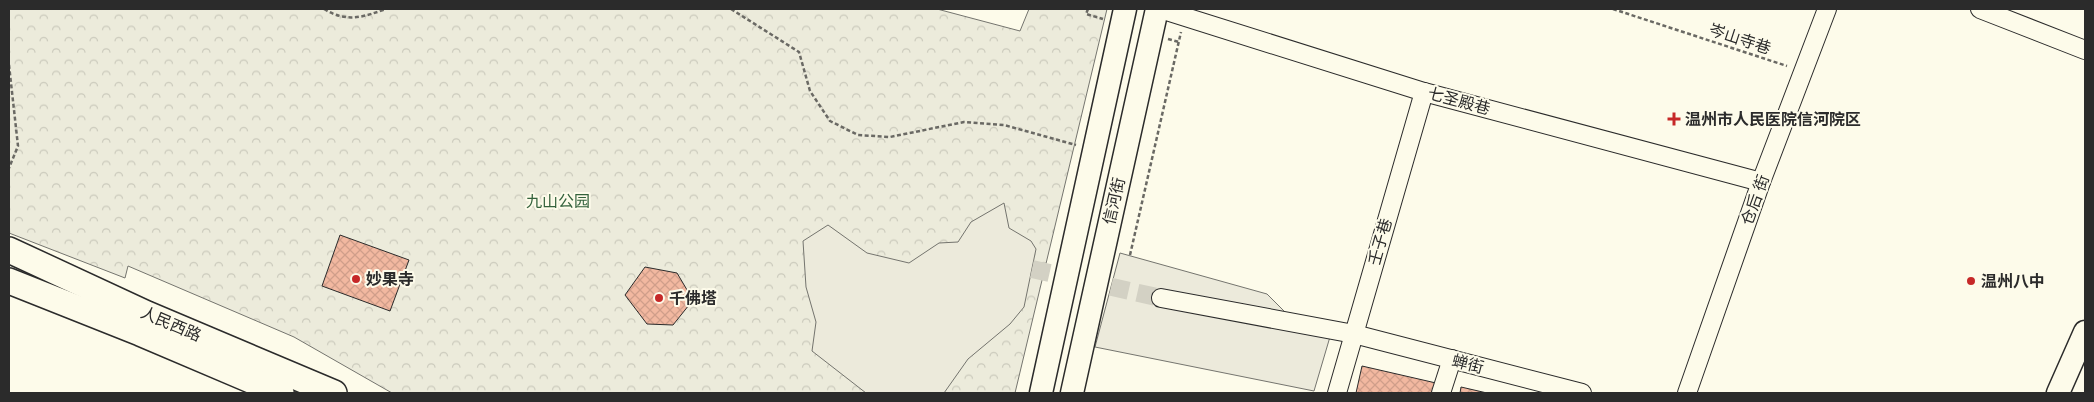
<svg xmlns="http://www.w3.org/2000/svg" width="2094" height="402" viewBox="0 0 2094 402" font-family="'DM Sans','Noto Sans SC',sans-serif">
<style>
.forest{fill:url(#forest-crowns);stroke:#74746e}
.parking{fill:#eceadb;stroke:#74746e}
.building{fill:url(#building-cross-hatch);stroke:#2b2b2b}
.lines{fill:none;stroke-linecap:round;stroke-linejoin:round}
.minor-tunnel{stroke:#d3d1c4;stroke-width:18;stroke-dasharray:18 9;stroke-linecap:butt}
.minor-casing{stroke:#2b2b2b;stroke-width:20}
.major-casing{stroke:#2b2b2b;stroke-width:25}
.highway-casing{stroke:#2b2b2b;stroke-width:28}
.path{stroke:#6a6964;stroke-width:2.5;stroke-dasharray:4 2.5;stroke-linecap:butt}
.minor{stroke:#fdfbea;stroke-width:18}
.major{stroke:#fdfbea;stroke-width:22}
.highway{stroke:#fdfbea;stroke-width:25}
.poi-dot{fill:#c62828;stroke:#fdfbea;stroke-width:2}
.labels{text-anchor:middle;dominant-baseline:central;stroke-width:4;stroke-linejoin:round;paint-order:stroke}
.street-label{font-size:16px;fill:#2b2b2b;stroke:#fdfbea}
.poi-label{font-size:16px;font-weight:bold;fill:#2b2b2b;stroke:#fdfbea;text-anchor:start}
.park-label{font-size:16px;fill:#34623c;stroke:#fdfbea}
</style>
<defs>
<pattern id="forest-crowns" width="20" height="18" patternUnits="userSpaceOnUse" patternTransform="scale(1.25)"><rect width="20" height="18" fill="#ecebdb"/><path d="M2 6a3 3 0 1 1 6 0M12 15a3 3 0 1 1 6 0" fill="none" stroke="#cbcabc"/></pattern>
<pattern id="building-cross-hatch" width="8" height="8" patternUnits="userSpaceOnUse" patternTransform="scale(1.25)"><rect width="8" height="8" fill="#f2b8a0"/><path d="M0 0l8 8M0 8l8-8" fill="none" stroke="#d09e8a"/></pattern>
</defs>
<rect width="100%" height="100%" fill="#fdfbea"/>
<!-- forest -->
<polygon class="forest" points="9,9 937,9 1020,31 1029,9 1107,9 1015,393 392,393 294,337 128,266 125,278 9,233"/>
<!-- parking -->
<g class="parking">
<polygon points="1004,203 1009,228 1031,241 1036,249 1024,307 1010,324 968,359 944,393 866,393 812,351 816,322 806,287 803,241 828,225 867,253 909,263 939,243 958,242 971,222"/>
<polygon points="1120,253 1267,294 1290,317 1332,330 1314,391 1095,347"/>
</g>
<!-- building -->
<g class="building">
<polygon points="340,235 409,260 390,311 322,286"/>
<polygon points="645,267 677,273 693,300 673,325 647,324 625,295"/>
<polygon points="1362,366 1436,383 1433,393 1356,393"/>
<polygon points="1461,387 1487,393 1460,393"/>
</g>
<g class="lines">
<!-- minor-tunnel -->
<polyline class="minor-tunnel" points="1032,269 1161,298"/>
<defs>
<g id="minor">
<polyline points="1160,9 1424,92 1761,182"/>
<polyline points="1980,9 2085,50"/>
<polyline points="1161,298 1354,334 1582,393"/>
<polyline points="1337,393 1424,92"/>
<polyline points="1441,393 1452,359"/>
<polyline points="1687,393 1761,182 1827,9"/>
</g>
<g id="major">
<polyline points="1041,393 1125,9"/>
<polyline points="1072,393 1157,9"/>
<polyline points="2058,393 2085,332"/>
</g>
<g id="highway">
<polyline points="9,250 147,314 334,393"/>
<polyline points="9,281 140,333 281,393"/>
</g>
</defs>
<!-- minor casing -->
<use href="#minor" class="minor-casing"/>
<!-- major casing -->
<use href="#major" class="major-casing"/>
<!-- highway casing -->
<use href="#highway" class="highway-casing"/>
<!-- path -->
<g class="path">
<path d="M324,9C347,23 363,17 386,9"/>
<polyline points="731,9 799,52 810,91 830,121 858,135 890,137 964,122 1004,125 1076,145"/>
<polyline points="1088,9 1086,14 1103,19"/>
<polyline points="1613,9 1787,66"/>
<polyline points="1168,39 1179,42"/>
<polyline points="9,65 18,146 9,168"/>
<polyline points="1130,255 1181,32"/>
</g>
<!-- minor -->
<use href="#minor" class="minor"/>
<!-- major -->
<use href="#major" class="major"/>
<!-- highway -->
<use href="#highway" class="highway"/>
</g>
<!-- markers -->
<g class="poi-dot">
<path d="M1671.5 111.5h5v5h5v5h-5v5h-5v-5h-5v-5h5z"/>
<circle cx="356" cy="279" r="5"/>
<circle cx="1971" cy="281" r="5"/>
<circle cx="659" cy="298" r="5"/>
</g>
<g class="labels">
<!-- street labels -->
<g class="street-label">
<text transform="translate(1740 39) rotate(18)">岑山寺巷</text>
<text transform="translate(1459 101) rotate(15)">七圣殿巷</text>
<text transform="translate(1755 200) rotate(-70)">仓后 街</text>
<text transform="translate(1114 201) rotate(-77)">信河街</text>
<text transform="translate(1380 242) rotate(-74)">壬子巷</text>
<text transform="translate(171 324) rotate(23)">人民西路</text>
<text transform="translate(1468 364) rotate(15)">蝉街</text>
</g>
<!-- poi labels -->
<g class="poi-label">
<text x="1685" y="119">温州市人民医院信河院区</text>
<text x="366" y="279">妙果寺</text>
<text x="1981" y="281">温州八中</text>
<text x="669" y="298">千佛塔</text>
</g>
<!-- park labels -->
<g class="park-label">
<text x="558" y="201">九山公园</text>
</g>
</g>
<!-- border -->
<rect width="2094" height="402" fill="none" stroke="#2b2b2b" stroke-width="20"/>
</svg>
